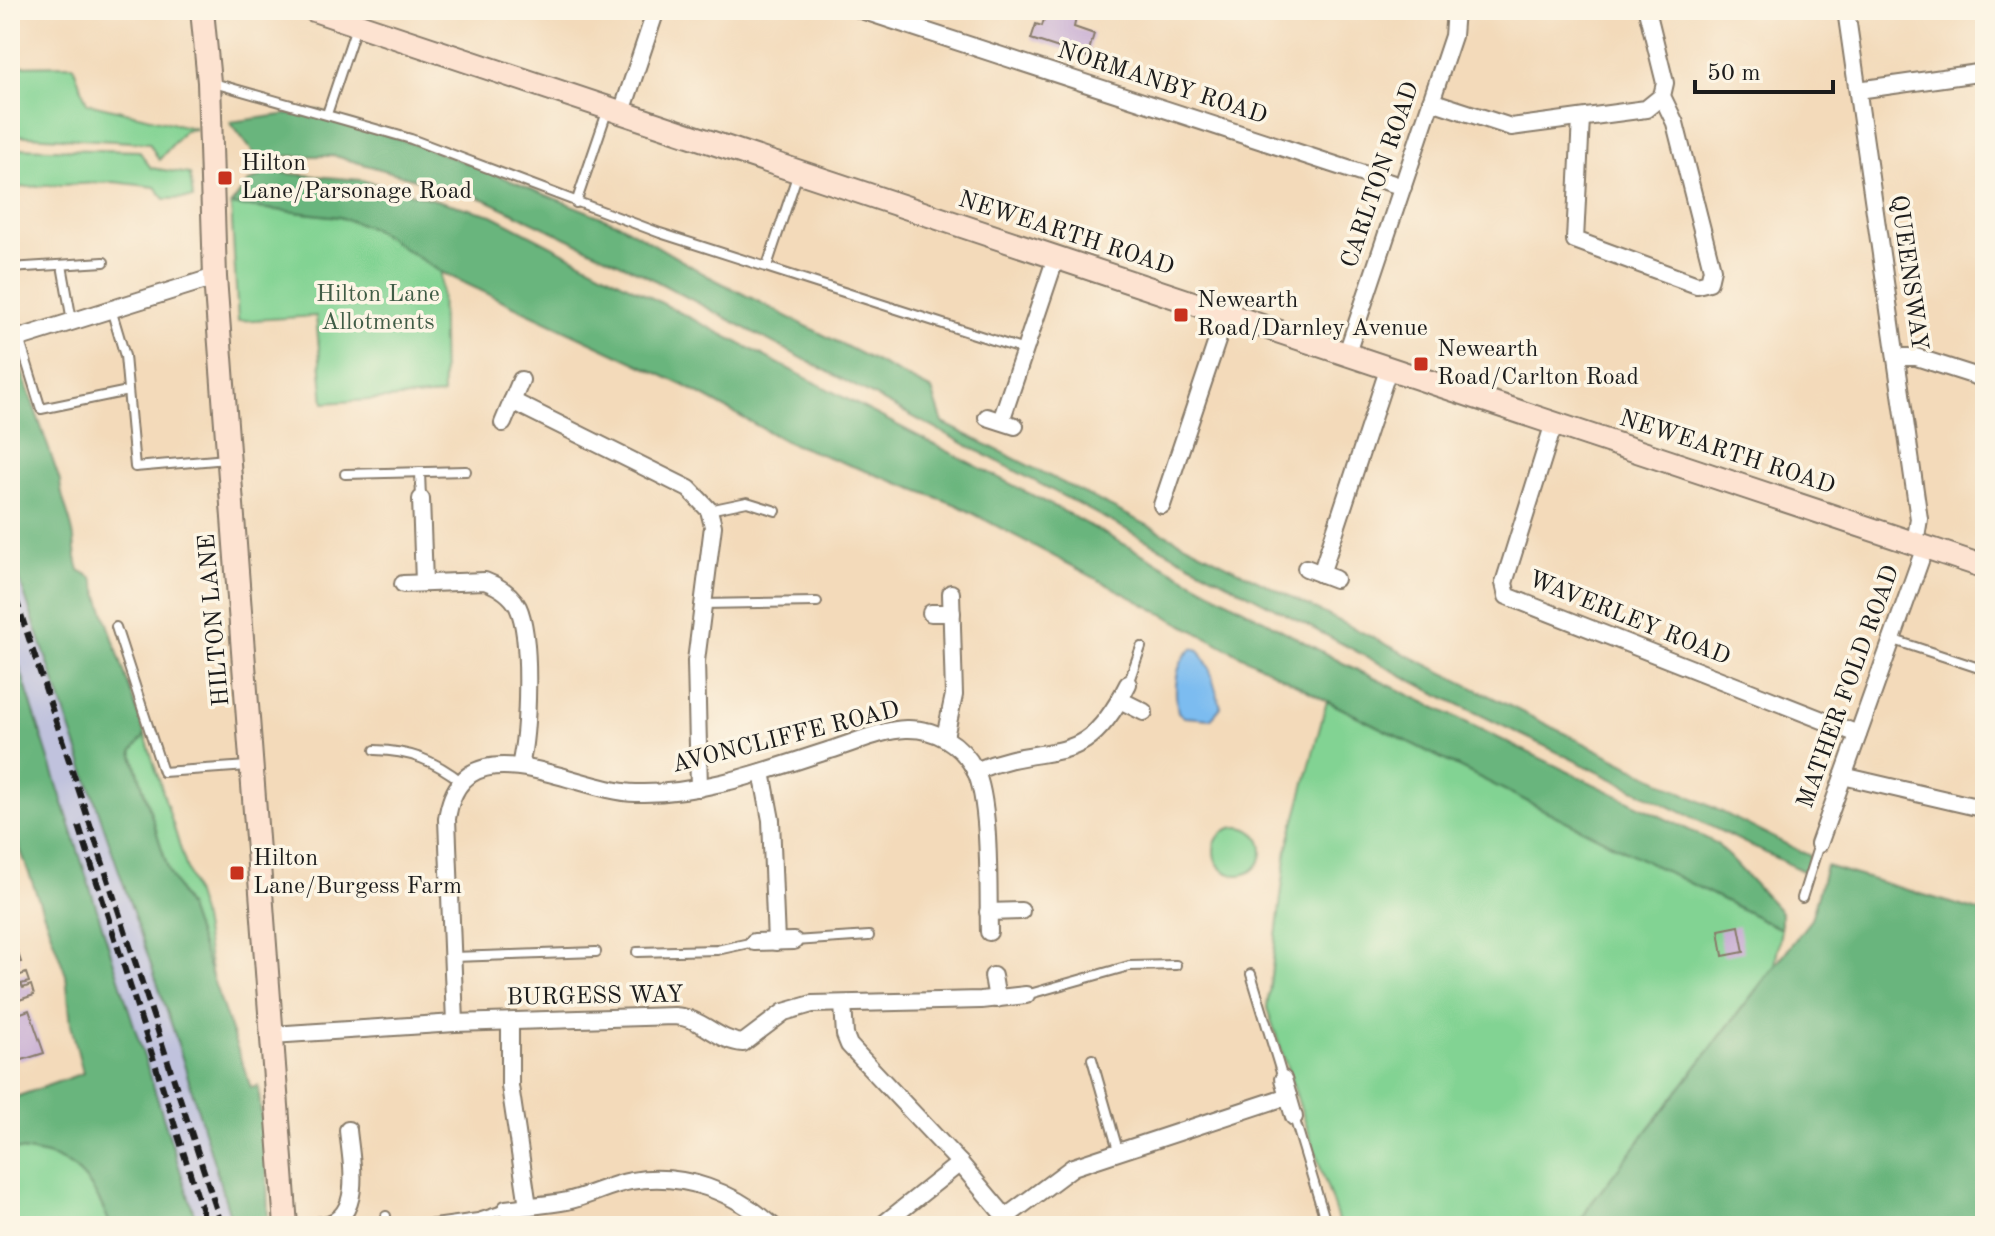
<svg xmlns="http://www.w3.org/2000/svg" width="1995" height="1236" viewBox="0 0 1995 1236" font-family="'Old Standard TT',serif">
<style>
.industrial{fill:#c0c2dd}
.green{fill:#82d393;stroke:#4f7858;stroke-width:2}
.forest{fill:#69b57d;stroke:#42684c;stroke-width:2}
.water{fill:#7bbcf0;stroke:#4c6c86;stroke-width:2}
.building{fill:#c6acd3}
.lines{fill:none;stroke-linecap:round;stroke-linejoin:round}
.lane-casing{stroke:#887b6b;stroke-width:12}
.street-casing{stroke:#887b6b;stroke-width:20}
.secondary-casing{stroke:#887b6b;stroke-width:26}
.lane{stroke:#fff;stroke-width:8}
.street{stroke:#fff;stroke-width:16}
.secondary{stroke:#fde3d1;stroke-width:22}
.rail{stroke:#1c1c1c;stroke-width:6;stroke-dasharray:12 6;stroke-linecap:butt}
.poi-dot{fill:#c8321e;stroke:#fcf5e5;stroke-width:3}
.labels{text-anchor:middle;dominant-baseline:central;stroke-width:7;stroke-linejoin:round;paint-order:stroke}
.street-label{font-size:24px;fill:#1c1c1c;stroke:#fcf5e5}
.poi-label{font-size:24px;fill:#1c1c1c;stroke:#fcf5e5;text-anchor:start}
.park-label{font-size:24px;fill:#405c46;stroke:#fcf5e5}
</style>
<rect width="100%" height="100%" fill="#fcf5e5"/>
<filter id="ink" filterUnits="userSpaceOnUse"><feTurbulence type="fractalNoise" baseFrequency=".0125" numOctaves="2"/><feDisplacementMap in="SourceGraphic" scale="16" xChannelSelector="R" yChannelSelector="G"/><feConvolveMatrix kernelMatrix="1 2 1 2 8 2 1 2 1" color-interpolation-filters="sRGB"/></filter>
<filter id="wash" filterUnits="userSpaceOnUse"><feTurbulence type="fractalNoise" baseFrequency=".006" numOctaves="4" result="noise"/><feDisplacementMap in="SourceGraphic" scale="32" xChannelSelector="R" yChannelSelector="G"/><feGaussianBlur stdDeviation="1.8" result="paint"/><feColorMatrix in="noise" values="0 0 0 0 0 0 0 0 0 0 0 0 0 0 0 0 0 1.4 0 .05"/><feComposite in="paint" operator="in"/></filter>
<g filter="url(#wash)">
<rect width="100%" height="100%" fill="#f3daba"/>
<!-- industrial -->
<polygon class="industrial" points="10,505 252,1226 194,1226 10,693"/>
<!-- green -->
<g class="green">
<polygon points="73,65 87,103 197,129 185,130 159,160 149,143 10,135 10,66"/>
<polygon points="10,148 139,151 151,168 190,174 193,198 165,199 155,187 114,182 10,188"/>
<polygon points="231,205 339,217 372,228 441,272 443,395 324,403 316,316 238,321"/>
<polygon points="1327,701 1781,929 1775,965 1590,1205 1578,1226 1340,1226 1267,1008 1287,850"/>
<polygon points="145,735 201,914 214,988 188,908 169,873 132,751"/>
<circle cx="1238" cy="851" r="24"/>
<path d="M10,1149C70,1154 88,1170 111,1226H10Z"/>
</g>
<!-- forest -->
<g class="forest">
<polygon points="318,110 470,164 621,225 708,276 932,390 943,423 1810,856 1805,872 1439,695 643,274 484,199 335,156 256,156 230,122"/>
<polygon points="269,172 361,180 492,215 1061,510 1341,662 1716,843 1781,912 1781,929 1327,701 957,505 785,441 685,386 441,272 372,228 339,217 231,205 247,183"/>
<path d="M16,355L60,481C61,502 72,519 74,539C75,550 75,558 79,570L93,578L145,735L132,752L169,872L188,908L251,1088L258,1086L267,1166L268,1226H233L176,1038L10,552V357Z"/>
<path d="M10,637L198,1226H111C88,1170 69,1154 10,1149V1099L83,1073L71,1025L66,975L10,821Z"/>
<polygon points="1826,866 1985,913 1985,1226 1578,1226 1590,1205 1811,919"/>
</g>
<!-- water -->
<path class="water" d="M1193,648L1199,650L1209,667L1221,707L1211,719L1184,717L1178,712C1174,692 1174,661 1193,648Z"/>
<g id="blocks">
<!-- building -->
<g class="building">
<polygon points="1047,10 1076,18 1074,27 1094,34 1087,57 1031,39 1036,24 1042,26"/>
<polygon points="1739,926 1744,952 1723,956 1719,930"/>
<polygon points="16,947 21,962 14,964 18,976 26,973 29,982 21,984 23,988 31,985 34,995 10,1003 10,949"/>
<polygon points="29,1010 44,1053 19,1061 10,1034 10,1017"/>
</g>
</g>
</g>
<g filter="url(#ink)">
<use href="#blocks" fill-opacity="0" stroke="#887b6b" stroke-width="2"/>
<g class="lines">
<defs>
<g id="lane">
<polyline points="210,82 411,139 660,233 1024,350"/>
<polyline points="327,114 356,27"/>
<polyline points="576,203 608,109"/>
<polyline points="62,265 72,321"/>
<polyline points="767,266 798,173"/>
<polyline points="10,268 104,262"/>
<polyline points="111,309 125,356 135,467 227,459"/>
<polyline points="19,338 41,409 128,391"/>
<polyline points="420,472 421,499"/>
<polyline points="345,474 466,471"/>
<polyline points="709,510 747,502 776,511"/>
<polyline points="703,604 817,602"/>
<polyline points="116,627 163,772 248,766"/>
<polyline points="1891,639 1985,670"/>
<polyline points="1128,684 1141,647"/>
<path d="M375,750C410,751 434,760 462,782"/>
<polyline points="1802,898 1819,844"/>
<polyline points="794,941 869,936"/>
<polyline points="637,952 717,950 754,942"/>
<polyline points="453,957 596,952"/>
<polyline points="1251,974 1283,1079"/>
<polyline points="1026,995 1129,966 1176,965"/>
<polyline points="1092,1059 1118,1150"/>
<polyline points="1294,1117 1327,1226"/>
<polyline points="386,1216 387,1226"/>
<polyline points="420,1226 478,1218 506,1209"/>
</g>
<g id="street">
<polyline points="861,10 1403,187"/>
<polyline points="1846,10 1919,519 1915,543"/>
<polyline points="1858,90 1985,72"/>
<polyline points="1431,101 1511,127 1646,109 1662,96"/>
<polyline points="622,112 656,10"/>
<polyline points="1581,118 1575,240 1697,285 1709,282 1712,269 1675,123 1662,96 1665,83 1647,10"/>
<polyline points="10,341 215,277"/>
<polyline points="1347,353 1453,36 1455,10"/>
<polyline points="1896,357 1916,357 1985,379"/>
<polyline points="512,401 689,489 709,510 713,526 696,661 699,788"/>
<polyline points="987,417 1015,426"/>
<polyline points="1001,421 1056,257"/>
<polyline points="503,423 521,380"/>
<polyline points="1554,423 1504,583 1507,596 1858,734"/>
<polyline points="421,499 424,582"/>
<polyline points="1162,505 1226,314"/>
<polyline points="1306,568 1335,579"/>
<polyline points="1321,574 1389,367"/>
<path d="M403,584L485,581C498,586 511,593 518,607C532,637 528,733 520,766"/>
<polyline points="931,613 952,613"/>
<polyline points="1120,700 1144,712"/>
<polyline points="945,737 954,695 951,593"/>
<path d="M975,771C1053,738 1082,776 1128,684"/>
<polyline points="762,772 771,820 776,942"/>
<polyline points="1843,776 1985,809"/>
<polyline points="1819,844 1925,547"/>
<polyline points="988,912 1021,911"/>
<polyline points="754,942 794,941"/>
<polyline points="993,976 997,999"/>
<polyline points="843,1004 845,1035 849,1045 960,1163 1013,1226"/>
<polyline points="510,1022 510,1086 528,1206"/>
<path d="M455,1023L447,819C461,718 576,792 636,793C703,795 768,770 830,750C854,743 881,730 906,729C935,728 961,743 975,770C991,802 988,893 989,932"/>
<path d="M272,1035L455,1023L674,1016C702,1017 717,1041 743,1043L784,1012L812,1004L981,1000L1026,995"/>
<polyline points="10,1072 12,1071"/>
<polyline points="1283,1079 1294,1117"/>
<path d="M506,1209C526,1206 547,1205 567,1201C589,1196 609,1185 631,1181C684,1172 734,1192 773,1226"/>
<polyline points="1006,1217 1073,1167 1288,1096"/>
<path d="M316,1226C366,1224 351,1162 348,1130"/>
<polyline points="881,1226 960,1163"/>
</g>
<g id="secondary">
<polyline points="202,10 209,82 215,277 286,1226"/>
<polyline points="314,10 1985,567"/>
</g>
</defs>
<!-- lane casing -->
<use href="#lane" class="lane-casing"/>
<!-- street casing -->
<use href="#street" class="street-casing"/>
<!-- secondary casing -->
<use href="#secondary" class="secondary-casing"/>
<!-- lane -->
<use href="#lane" class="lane"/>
<!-- street -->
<use href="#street" class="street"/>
<!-- secondary -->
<use href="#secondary" class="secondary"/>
<!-- rail -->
<g class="rail">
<polyline points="10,581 222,1226"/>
<polyline points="79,826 207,1226"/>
</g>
</g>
</g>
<!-- markers -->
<g class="poi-dot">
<rect x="217" y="170" width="16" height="16" rx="4"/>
<rect x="1173" y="307" width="16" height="16" rx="4"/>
<rect x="1413" y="356" width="16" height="16" rx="4"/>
<rect x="229" y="865" width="16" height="16" rx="4"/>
</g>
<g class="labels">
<!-- street labels -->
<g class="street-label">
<text transform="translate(1162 84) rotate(18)">NORMANBY ROAD</text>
<text transform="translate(1381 175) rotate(-71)">CARLTON ROAD</text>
<text transform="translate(1066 234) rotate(18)">NEWEARTH ROAD</text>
<text transform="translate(1908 273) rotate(82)">QUEENSWAY</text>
<text transform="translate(1727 453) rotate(18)">NEWEARTH ROAD</text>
<text transform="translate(1629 619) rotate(22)">WAVERLEY ROAD</text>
<text transform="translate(215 620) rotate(-95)">HILTON LANE</text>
<text transform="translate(1849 687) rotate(-70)">MATHER FOLD ROAD</text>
<text transform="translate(786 738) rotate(-14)">AVONCLIFFE ROAD</text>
<text transform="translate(595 997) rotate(-1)">BURGESS WAY</text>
</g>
<!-- poi labels -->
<g class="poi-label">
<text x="241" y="164">Hilton<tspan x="241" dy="28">Lane/Parsonage Road</tspan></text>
<text x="1197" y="301">Newearth<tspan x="1197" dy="28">Road/Darnley Avenue</tspan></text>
<text x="1437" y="350">Newearth<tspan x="1437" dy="28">Road/Carlton Road</tspan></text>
<text x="253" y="859">Hilton<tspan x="253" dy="28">Lane/Burgess Farm</tspan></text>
</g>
<!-- park labels -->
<g class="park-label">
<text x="378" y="295">Hilton Lane<tspan x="378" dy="28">Allotments</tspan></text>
</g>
</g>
<!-- margin -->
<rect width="1995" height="1236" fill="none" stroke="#fcf5e5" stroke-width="40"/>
<!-- scale -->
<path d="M1695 80v12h138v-12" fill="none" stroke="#1c1c1c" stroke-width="4"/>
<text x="1707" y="80" font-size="24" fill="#1c1c1c" stroke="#fcf5e5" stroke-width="6" paint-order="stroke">50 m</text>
</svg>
